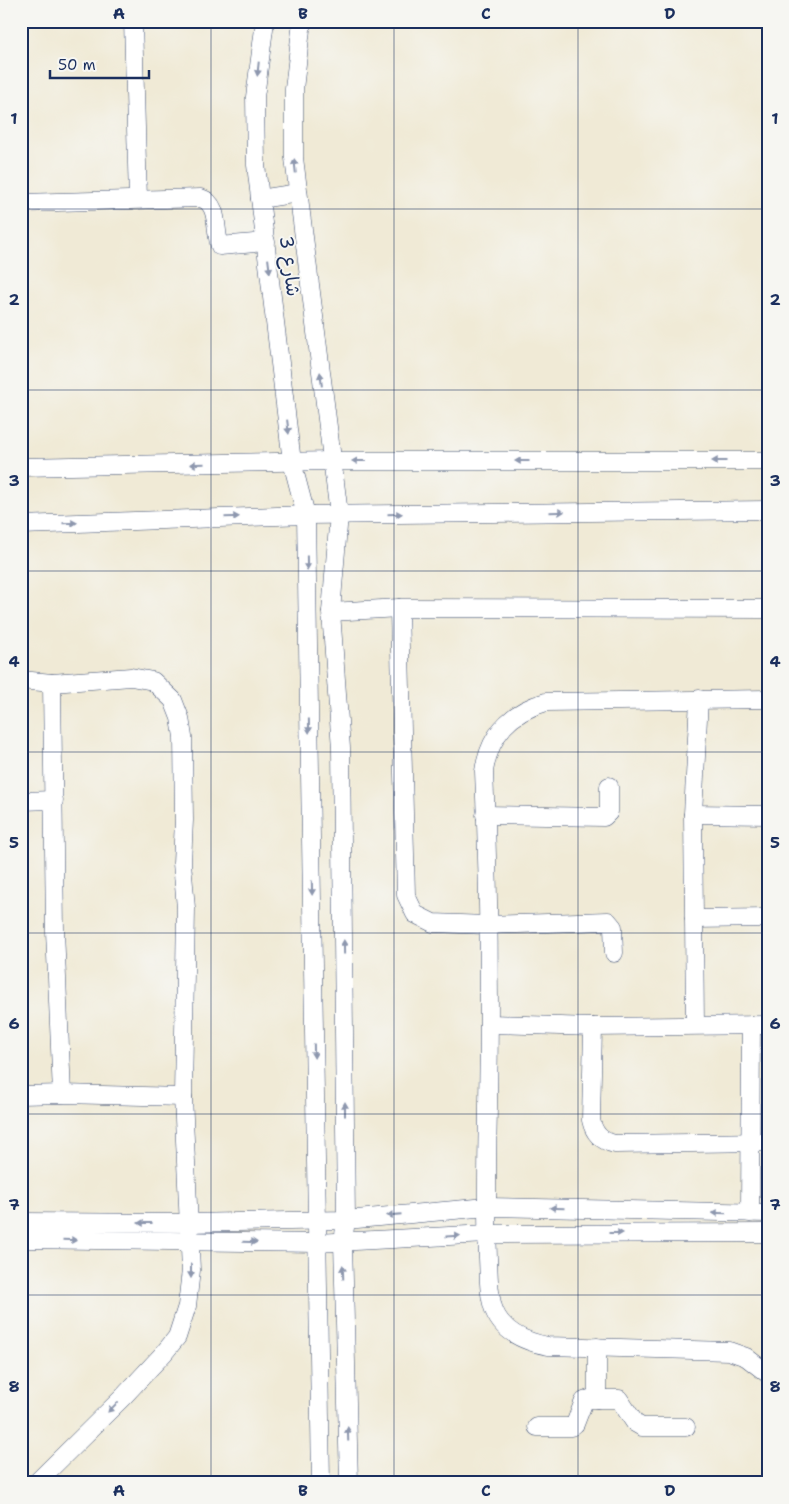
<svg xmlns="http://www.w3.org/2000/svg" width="789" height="1504" viewBox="0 0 789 1504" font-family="'Shantell Sans','Playpen Sans Arabic',sans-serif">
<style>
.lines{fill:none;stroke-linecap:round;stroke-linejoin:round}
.minor-casing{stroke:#3b4b70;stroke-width:19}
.minor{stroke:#fff;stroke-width:18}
.oneway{fill:#8d97ae}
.grid{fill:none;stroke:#1b2f5e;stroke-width:1;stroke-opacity:0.55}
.labels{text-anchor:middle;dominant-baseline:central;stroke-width:4;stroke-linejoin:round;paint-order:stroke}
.street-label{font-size:19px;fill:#1b2f5e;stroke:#f6f6f2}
.neatline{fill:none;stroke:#1b2f5e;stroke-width:2}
.grid-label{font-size:16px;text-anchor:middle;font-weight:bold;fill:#1b2f5e}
</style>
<rect width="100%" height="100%" fill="#f6f6f2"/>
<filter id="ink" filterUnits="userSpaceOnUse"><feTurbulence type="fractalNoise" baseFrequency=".02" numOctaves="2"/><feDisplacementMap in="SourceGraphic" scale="10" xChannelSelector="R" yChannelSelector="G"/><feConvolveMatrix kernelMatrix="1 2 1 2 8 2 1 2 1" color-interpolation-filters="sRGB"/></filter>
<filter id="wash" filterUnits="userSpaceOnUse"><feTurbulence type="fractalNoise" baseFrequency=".0096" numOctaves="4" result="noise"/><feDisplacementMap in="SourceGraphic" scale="20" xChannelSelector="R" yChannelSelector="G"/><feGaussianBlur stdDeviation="1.12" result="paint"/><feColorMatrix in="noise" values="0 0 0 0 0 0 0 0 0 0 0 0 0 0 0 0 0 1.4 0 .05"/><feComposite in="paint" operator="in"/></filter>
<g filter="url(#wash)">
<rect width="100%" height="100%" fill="#f0ead6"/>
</g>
<g filter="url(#ink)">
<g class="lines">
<defs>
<g id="minor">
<polyline points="133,21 138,199"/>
<polyline points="265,21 255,97 256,165 292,462 306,515 321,1483"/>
<polyline points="302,21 294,89 294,158 339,514 331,612 341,748 346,1220 343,1242 349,1483"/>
<polyline points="260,199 298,193"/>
<path d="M21,203L201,198C220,204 214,230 220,246L266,242"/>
<polyline points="21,467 331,461 768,461"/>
<polyline points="21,525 306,515 768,510"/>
<polyline points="399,608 406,895 415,914 433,923 487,925 608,921 613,927 614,953"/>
<polyline points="331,612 399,608 768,609"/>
<polyline points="21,680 52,683 131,677 153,681 173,700 180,718 183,737 184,820 182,863 186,908 183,1097 191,1270 187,1306 177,1337 164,1353 123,1397 36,1483"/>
<polyline points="52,683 55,931 62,1094"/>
<path d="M768,699L546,702C510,712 490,734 484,771C489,883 490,995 488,1107C487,1157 486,1208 488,1258C489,1276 488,1294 494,1310C503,1333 526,1342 548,1346L729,1351L746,1357L768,1374"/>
<polyline points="21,801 54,800"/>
<polyline points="693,814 768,815"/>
<polyline points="485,815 604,817 609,812 609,786"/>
<polyline points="694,919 768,918"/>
<polyline points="490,1024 593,1027 768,1025"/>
<polyline points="695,1025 693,814 699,699"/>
<path d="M593,1027L591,1120C594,1134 601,1141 615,1144L768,1142"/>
<polyline points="21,1095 62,1094 183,1097"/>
<polyline points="750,1213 751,1025"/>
<polyline points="21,1222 188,1223 346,1220 487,1207 768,1213"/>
<polyline points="21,1239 317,1243 487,1234 768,1233"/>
<polyline points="597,1399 597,1347"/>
<polyline points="537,1427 571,1427 575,1424 584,1401 589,1399 619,1399 635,1423 642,1427 686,1427"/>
</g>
</defs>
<!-- minor casing -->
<use href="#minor" class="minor-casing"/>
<!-- minor -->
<use href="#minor" class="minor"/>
</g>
<!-- one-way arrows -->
<defs><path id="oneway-solid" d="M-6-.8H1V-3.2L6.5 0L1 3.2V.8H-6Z" transform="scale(1.25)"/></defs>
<g class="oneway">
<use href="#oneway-solid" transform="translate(258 69) rotate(96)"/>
<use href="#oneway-solid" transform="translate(295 166) rotate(-96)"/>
<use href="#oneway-solid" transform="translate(269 266) rotate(83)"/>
<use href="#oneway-solid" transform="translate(321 379) rotate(-97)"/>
<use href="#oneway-solid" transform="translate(288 427) rotate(83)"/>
<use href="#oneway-solid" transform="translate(359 461) rotate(180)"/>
<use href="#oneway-solid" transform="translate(522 461) rotate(180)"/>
<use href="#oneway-solid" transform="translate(719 461) rotate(180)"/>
<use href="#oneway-solid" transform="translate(197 464) rotate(179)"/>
<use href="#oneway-solid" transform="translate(557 512) rotate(-1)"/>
<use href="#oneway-solid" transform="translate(395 514) rotate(-1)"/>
<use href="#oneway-solid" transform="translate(232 517) rotate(-2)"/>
<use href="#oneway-solid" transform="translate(70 523) rotate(-2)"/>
<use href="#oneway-solid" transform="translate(307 563) rotate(89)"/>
<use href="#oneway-solid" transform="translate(309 726) rotate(89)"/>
<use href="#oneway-solid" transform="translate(312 888) rotate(89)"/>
<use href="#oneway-solid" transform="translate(344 947) rotate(-91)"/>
<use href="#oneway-solid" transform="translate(314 1051) rotate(89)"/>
<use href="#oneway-solid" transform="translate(345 1109) rotate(-90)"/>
<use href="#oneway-solid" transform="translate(557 1208) rotate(-179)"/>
<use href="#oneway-solid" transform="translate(719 1213) rotate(-179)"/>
<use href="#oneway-solid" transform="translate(394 1215) rotate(175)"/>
<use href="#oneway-solid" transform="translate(145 1223) rotate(-180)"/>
<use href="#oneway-solid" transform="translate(616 1233)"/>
<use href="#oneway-solid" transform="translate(453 1236) rotate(-3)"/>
<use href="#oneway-solid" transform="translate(70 1240) rotate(1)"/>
<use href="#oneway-solid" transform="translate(250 1242) rotate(1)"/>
<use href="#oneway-solid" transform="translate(191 1271) rotate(90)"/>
<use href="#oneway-solid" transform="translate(343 1272) rotate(-92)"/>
<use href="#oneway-solid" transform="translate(113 1407) rotate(135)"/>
<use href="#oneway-solid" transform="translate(348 1434) rotate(-92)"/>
</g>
</g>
<!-- grid -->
<path class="grid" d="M211,21V1483M394,21V1483M578,21V1483M21,209H768M21,390H768M21,571H768M21,752H768M21,933H768M21,1114H768M21,1295H768"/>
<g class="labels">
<!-- street labels -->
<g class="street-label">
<text transform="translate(290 266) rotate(83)">شارع 3</text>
</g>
</g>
<!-- margin -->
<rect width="789" height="1504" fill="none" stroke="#f6f6f2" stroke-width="55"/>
<!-- scale -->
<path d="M50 70v8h99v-8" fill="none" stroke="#1b2f5e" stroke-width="2.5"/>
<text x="58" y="70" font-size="15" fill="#1b2f5e" stroke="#f6f6f2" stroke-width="4" paint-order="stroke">50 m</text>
<rect x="28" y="28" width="734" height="1448" class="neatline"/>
<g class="grid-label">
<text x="119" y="19">A</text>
<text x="303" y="19">B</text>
<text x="486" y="19">C</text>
<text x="670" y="19">D</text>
<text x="14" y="124">1</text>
<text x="775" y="124">1</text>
<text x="14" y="305">2</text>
<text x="775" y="305">2</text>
<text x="14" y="486">3</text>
<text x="775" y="486">3</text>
<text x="14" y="667">4</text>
<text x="775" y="667">4</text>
<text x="14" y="848">5</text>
<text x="775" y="848">5</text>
<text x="14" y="1029">6</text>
<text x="775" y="1029">6</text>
<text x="14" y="1210">7</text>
<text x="775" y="1210">7</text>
<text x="14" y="1392">8</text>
<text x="775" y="1392">8</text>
<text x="119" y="1496">A</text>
<text x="303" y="1496">B</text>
<text x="486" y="1496">C</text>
<text x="670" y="1496">D</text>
</g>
</svg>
